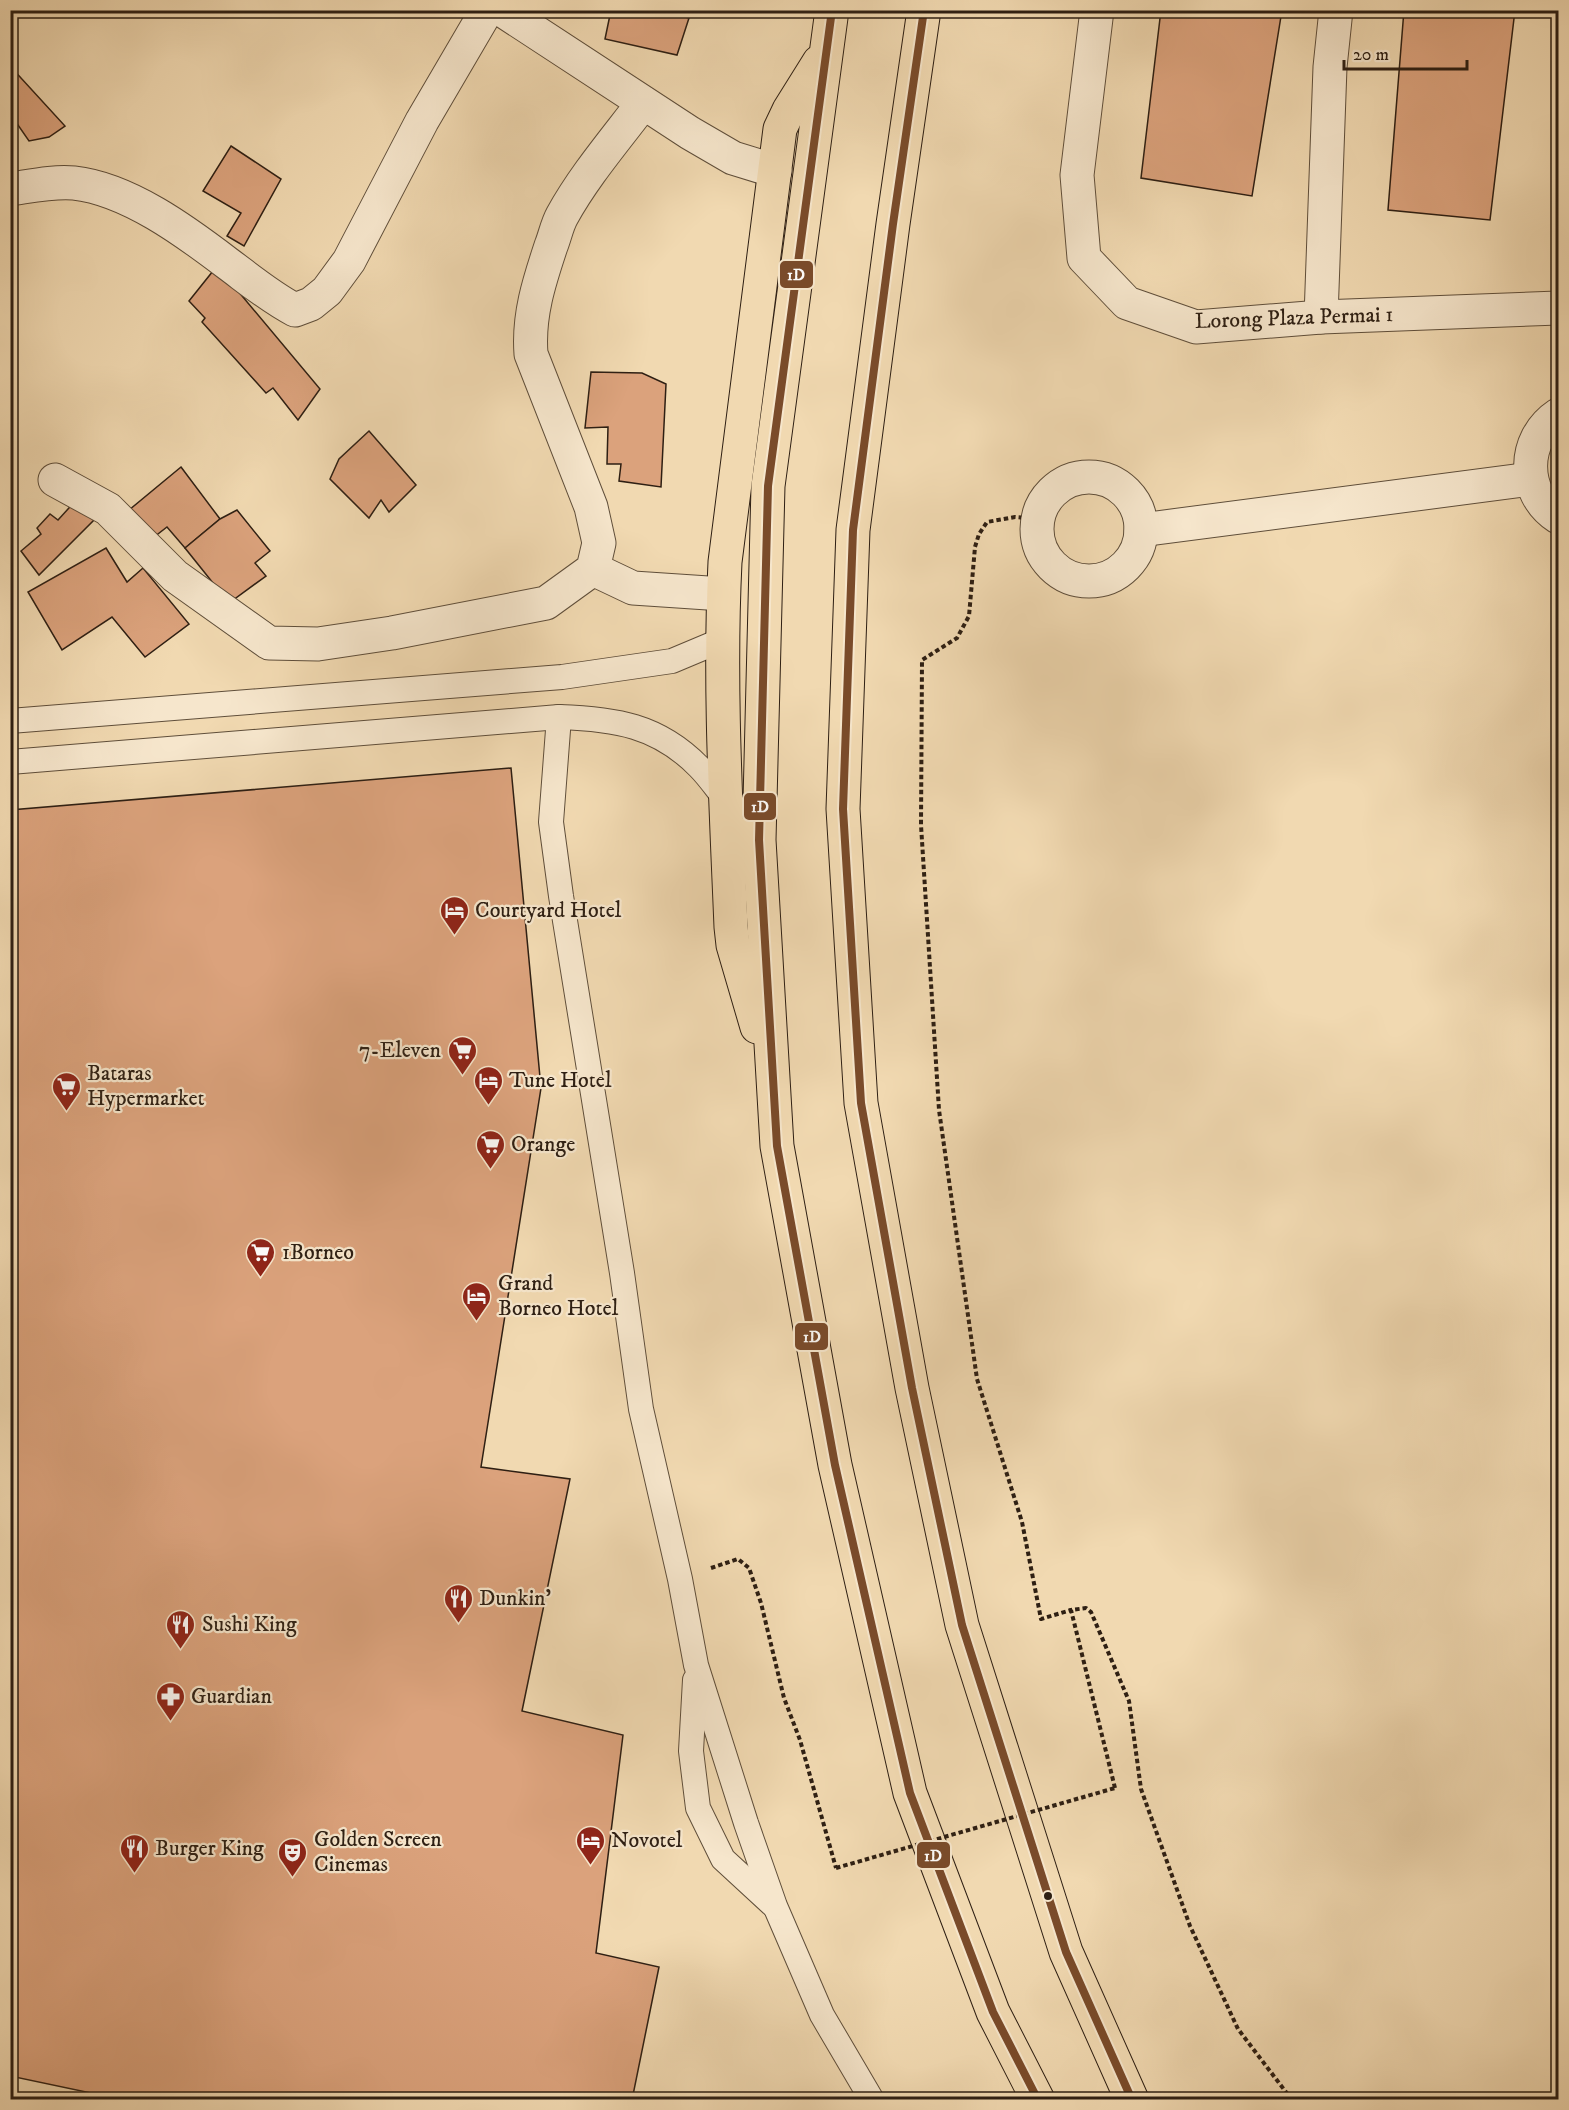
<svg xmlns="http://www.w3.org/2000/svg" width="1569" height="2110" viewBox="0 0 1569 2110" font-family="'IM FELL DW Pica',serif">
<style>
.building{fill:#dba27c;stroke:#2e1f13;stroke-width:1.5}
.lines{fill:none;stroke-linecap:round;stroke-linejoin:round}
.service-casing{stroke:#5f4e3a;stroke-width:26}
.minor-casing{stroke:#5f4e3a;stroke-width:35}
.trunk-casing{stroke:#2e1f13;stroke-width:35}
.path{stroke:#2e1f13;stroke-width:4;stroke-dasharray:4.5 3;stroke-linecap:butt}
.service{stroke:#f6e6cc;stroke-width:24}
.minor{stroke:#f6e6cc;stroke-width:33}
.trunk{stroke:#f1d9b1;stroke-width:33}
.path-bridge{stroke:#2e1f13;stroke-width:4;stroke-dasharray:4.5 3;stroke-linecap:butt}
.bus-1-casing{stroke:#f6e6cc;stroke-width:12}
.bus-1{stroke:#7a4b2a;stroke-width:8}
.bus-dot{fill:#2e1f13;stroke:#f6e6cc;stroke-width:2}
.labels{text-anchor:middle;dominant-baseline:central;stroke-width:4.5;stroke-linejoin:round;paint-order:stroke}
.street-label{font-size:22px;fill:#2e1f13;stroke:#f6e6cc}
.poi-label{font-size:22px;fill:#2e1f13;stroke:#f6e6cc;text-anchor:start}
.line-badge{stroke:#f6e6cc;stroke-width:2}
.badge-label{font-size:16px;text-anchor:middle;font-weight:bold;fill:#fff}
</style>
<rect width="100%" height="100%" fill="#f1d9b1"/>
<filter id="stains"><feTurbulence type="fractalNoise" baseFrequency=".00333" numOctaves="4"/><feColorMatrix values="0 0 0 0 .2 0 0 0 0 .09 0 0 0 0 .02 0 0 0 .5 -.17"/></filter>
<radialGradient id="worn" r=".72"><stop offset=".6" stop-color="#630" stop-opacity="0"/><stop offset="1" stop-color="#630" stop-opacity=".3"/></radialGradient>
<!-- building -->
<g class="building">
<polygon points="611,10 658,10 689,18 677,55 605,39"/>
<polygon points="1161,10 1282,10 1252,196 1141,178"/>
<polygon points="1404,10 1515,10 1490,220 1388,210"/>
<polygon points="10,66 65,126 49,137 29,141 18,125 10,135"/>
<polygon points="231,146 281,179 244,246 227,236 241,213 203,191"/>
<polygon points="217,266 320,389 298,420 273,388 266,393 202,322 205,318 189,301"/>
<polygon points="591,372 642,373 666,384 661,487 619,481 621,464 607,464 608,427 585,428"/>
<polygon points="369,431 416,485 389,512 381,500 369,518 330,479 339,459"/>
<polygon points="181,467 220,519 185,548 167,527 154,537 129,510"/>
<polygon points="78,498 98,516 39,575 21,551 41,534 37,528 50,514 58,520"/>
<polygon points="237,510 270,551 255,563 266,576 229,603 185,548 220,519"/>
<polygon points="106,548 127,582 143,568 189,624 145,657 112,617 62,650 28,592"/>
<polygon points="511,768 541,1088 481,1467 570,1479 522,1711 623,1735 596,1953 659,1967 632,2100 124,2100 10,2076 10,810"/>
</g>
<g class="lines">
<defs>
<g id="service">
<polyline points="559,717 551,822 561,896 622,1273 641,1409 680,1579 696,1665 746,1823 775,1906 822,2015 872,2100"/>
<polyline points="10,721 562,677 672,661 722,640"/>
<path d="M10,762L559,717C615,719 658,725 699,767C709,777 717,789 726,800"/>
<polyline points="695,1680 691,1751 698,1808 723,1859 773,1905"/>
</g>
<g id="minor">
<polyline points="502,10 690,133 733,158 775,171"/>
<polyline points="1097,10 1077,175 1084,258 1127,303 1196,327 1321,317 1558,308"/>
<path d="M10,189C31,186 54,181 74,183C128,189 185,231 227,263C250,280 270,297 295,310L311,304L327,291L349,261L422,121L487,10"/>
<polyline points="1321,317 1330,67 1336,10"/>
<path d="M1558,415C1522,439 1521,493 1558,517"/>
<circle cx="1089" cy="529" r="52"/>
<path d="M55,480L108,509L175,576L269,643L318,644L392,633L546,603L593,569L599,543L591,507L531,354C528,316 539,282 551,246C555,236 557,225 562,216C584,176 615,140 643,103"/>
<polyline points="1141,530 1531,479"/>
<polyline points="593,569 633,588 723,594"/>
</g>
<g id="trunk">
<polyline points="832,10 768,486 759,840 777,1146 835,1465 910,1793 993,2012 1038,2100"/>
<polyline points="924,10 893,224 853,530 843,809 861,1103 912,1388 962,1625 1066,1952 1132,2100"/>
<path d="M757,1027L733,945L731,927C726,805 719,684 725,562L780,129L789,110L819,62"/>
</g>
</defs>
<!-- service casing -->
<use href="#service" class="service-casing"/>
<!-- minor casing -->
<use href="#minor" class="minor-casing"/>
<!-- trunk casing -->
<use href="#trunk" class="trunk-casing"/>
<!-- path -->
<g class="path">
<polyline points="1038,519 1015,517 987,522 979,534 975,547 969,616 957,638 922,660 921,825 939,1110 977,1379 1022,1522 1041,1619 1071,1610"/>
<polyline points="711,1568 738,1559 749,1568 761,1603 784,1698 800,1740 836,1868"/>
<polyline points="1115,1788 1071,1610 1086,1608 1091,1612 1129,1701 1141,1789 1190,1926 1238,2029 1292,2100"/>
</g>
<!-- service -->
<use href="#service" class="service"/>
<!-- minor -->
<use href="#minor" class="minor"/>
<!-- trunk -->
<use href="#trunk" class="trunk"/>
<!-- path-bridge -->
<polyline class="path-bridge" points="836,1868 1115,1788"/>
<defs>
<g id="bus-1">
<polyline points="832,10 768,486 759,840 777,1146 835,1465 910,1793 993,2012 1038,2100"/>
<polyline points="924,10 893,224 853,530 843,809 861,1103 912,1388 962,1625 1066,1952 1132,2100"/>
</g>
</defs>
<!-- bus-1 casing -->
<use href="#bus-1" class="bus-1-casing"/>
<!-- bus-1 -->
<use href="#bus-1" class="bus-1"/>
</g>
<!-- icons -->
<defs>
<symbol id="hotel-pin" viewBox="-11 -11 22 30"><path d="M0 17L-7.5 6A9.5 9.5 0 1 1 7.5 6Z" fill="#8f2418" stroke="#f6e6cc"/><path d="M-6-4.5h1.5V1H6V5H4.5V3h-9V5H-6ZM-4 0a1.8 1.8 0 1 1 3.6 0ZM.5 0V-2.5h3Q6-2.5 6 0Z" fill="#fff"/></symbol>
<symbol id="supermarket-pin" viewBox="-11 -11 22 30"><path d="M0 17L-7.5 6A9.5 9.5 0 1 1 7.5 6Z" fill="#8f2418" stroke="#f6e6cc"/><path d="M-6-5.5h2.5l.6 2H6L4.5 2H-2.5L-4.4-4H-6ZM-1.5 3.2a1.3 1.3 0 1 0 .1 0ZM3 3.2a1.3 1.3 0 1 0 .1 0Z" fill="#fff"/></symbol>
<symbol id="restaurant-pin" viewBox="-11 -11 22 30"><path d="M0 17L-7.5 6A9.5 9.5 0 1 1 7.5 6Z" fill="#8f2418" stroke="#f6e6cc"/><path d="M-5-6h1v4h1v-4h1v4h1v-4h1v5L-1.5 .5V6h-2V.5L-5-1ZM5-6V6H3V1.5H1.5Q1.5-4 5-6Z" fill="#fff"/></symbol>
<symbol id="pharmacy-pin" viewBox="-11 -11 22 30"><path d="M0 17L-7.5 6A9.5 9.5 0 1 1 7.5 6Z" fill="#8f2418" stroke="#f6e6cc"/><path d="M-2-6h4v4h4v4h-4v4h-4v-4h-4v-4h4Z" fill="#fff"/></symbol>
<symbol id="theatre-pin" viewBox="-11 -11 22 30"><path d="M0 17L-7.5 6A9.5 9.5 0 1 1 7.5 6Z" fill="#8f2418" stroke="#f6e6cc"/><path d="M-5-5.5Q0-4 5-5.5V0Q5 5 0 6Q-5 5-5 0ZM-3.3-2.5H-1v1.5H-3.3ZM1-2.5H3.3v1.5H1ZM-2.8 1Q0 5.5 2.8 1Z" fill="#fff"/></symbol>
</defs>
<g fill-rule="evenodd">
<use href="#hotel-pin" x="438" y="894" width="33" height="45"/>
<use href="#supermarket-pin" x="446" y="1034" width="33" height="45"/>
<use href="#hotel-pin" x="472" y="1064" width="33" height="45"/>
<use href="#supermarket-pin" x="50" y="1070" width="33" height="45"/>
<use href="#supermarket-pin" x="474" y="1128" width="33" height="45"/>
<use href="#supermarket-pin" x="244" y="1236" width="33" height="45"/>
<use href="#hotel-pin" x="460" y="1280" width="33" height="45"/>
<use href="#restaurant-pin" x="442" y="1582" width="33" height="45"/>
<use href="#restaurant-pin" x="164" y="1608" width="33" height="45"/>
<use href="#pharmacy-pin" x="154" y="1680" width="33" height="45"/>
<use href="#hotel-pin" x="574" y="1824" width="33" height="45"/>
<use href="#restaurant-pin" x="118" y="1832" width="33" height="45"/>
<use href="#theatre-pin" x="276" y="1836" width="33" height="45"/>
</g>
<!-- markers -->
<circle class="bus-dot" cx="1048" cy="1896" r="5"/>
<g class="labels">
<!-- street labels -->
<g class="street-label">
<text transform="translate(1294 318) rotate(-2)">Lorong Plaza Permai 1</text>
</g>
<!-- poi labels -->
<g class="poi-label">
<text x="475" y="910">Courtyard Hotel</text>
<text x="441" y="1050" text-anchor="end">7-Eleven</text>
<text x="87" y="1073">Bataras<tspan x="87" dy="25">Hypermarket</tspan></text>
<text x="509" y="1080">Tune Hotel</text>
<text x="511" y="1144">Orange</text>
<text x="282" y="1252">1Borneo</text>
<text x="498" y="1283">Grand<tspan x="498" dy="25">Borneo Hotel</tspan></text>
<text x="479" y="1598">Dunkin'</text>
<text x="202" y="1624">Sushi King</text>
<text x="191" y="1696">Guardian</text>
<text x="314" y="1839">Golden Screen<tspan x="314" dy="25">Cinemas</tspan></text>
<text x="611" y="1840">Novotel</text>
<text x="155" y="1848">Burger King</text>
</g>
</g>
<g class="line-badge">
<rect x="779" y="260" width="35" height="29" rx="6" fill="#7a4b2a"/>
<rect x="743" y="792" width="34" height="29" rx="6" fill="#7a4b2a"/>
<rect x="794" y="1322" width="35" height="29" rx="6" fill="#7a4b2a"/>
<rect x="916" y="1841" width="35" height="28" rx="6" fill="#7a4b2a"/>
</g>
<g class="badge-label">
<text x="796" y="280">1D</text>
<text x="760" y="812">1D</text>
<text x="812" y="1342">1D</text>
<text x="933" y="1861">1D</text>
</g>
<!-- margin -->
<rect width="1569" height="2110" fill="none" stroke="#f1d9b1" stroke-width="36"/>
<rect x="12" y="12" width="1545" height="2086" fill="none" stroke="#2e1f13" stroke-width="3"/>
<rect x="18" y="18" width="1533" height="2074" fill="none" stroke="#2e1f13" stroke-width="1.5"/>
<!-- scale -->
<path d="M1344 60v9h123v-9" fill="none" stroke="#2e1f13" stroke-width="3"/>
<text x="1353" y="60" font-size="18" fill="#2e1f13" stroke="#f6e6cc" stroke-width="4.5" paint-order="stroke">20 m</text>
<rect width="100%" height="100%" filter="url(#stains)"/>
<rect width="100%" height="100%" fill="url(#worn)"/>
</svg>
